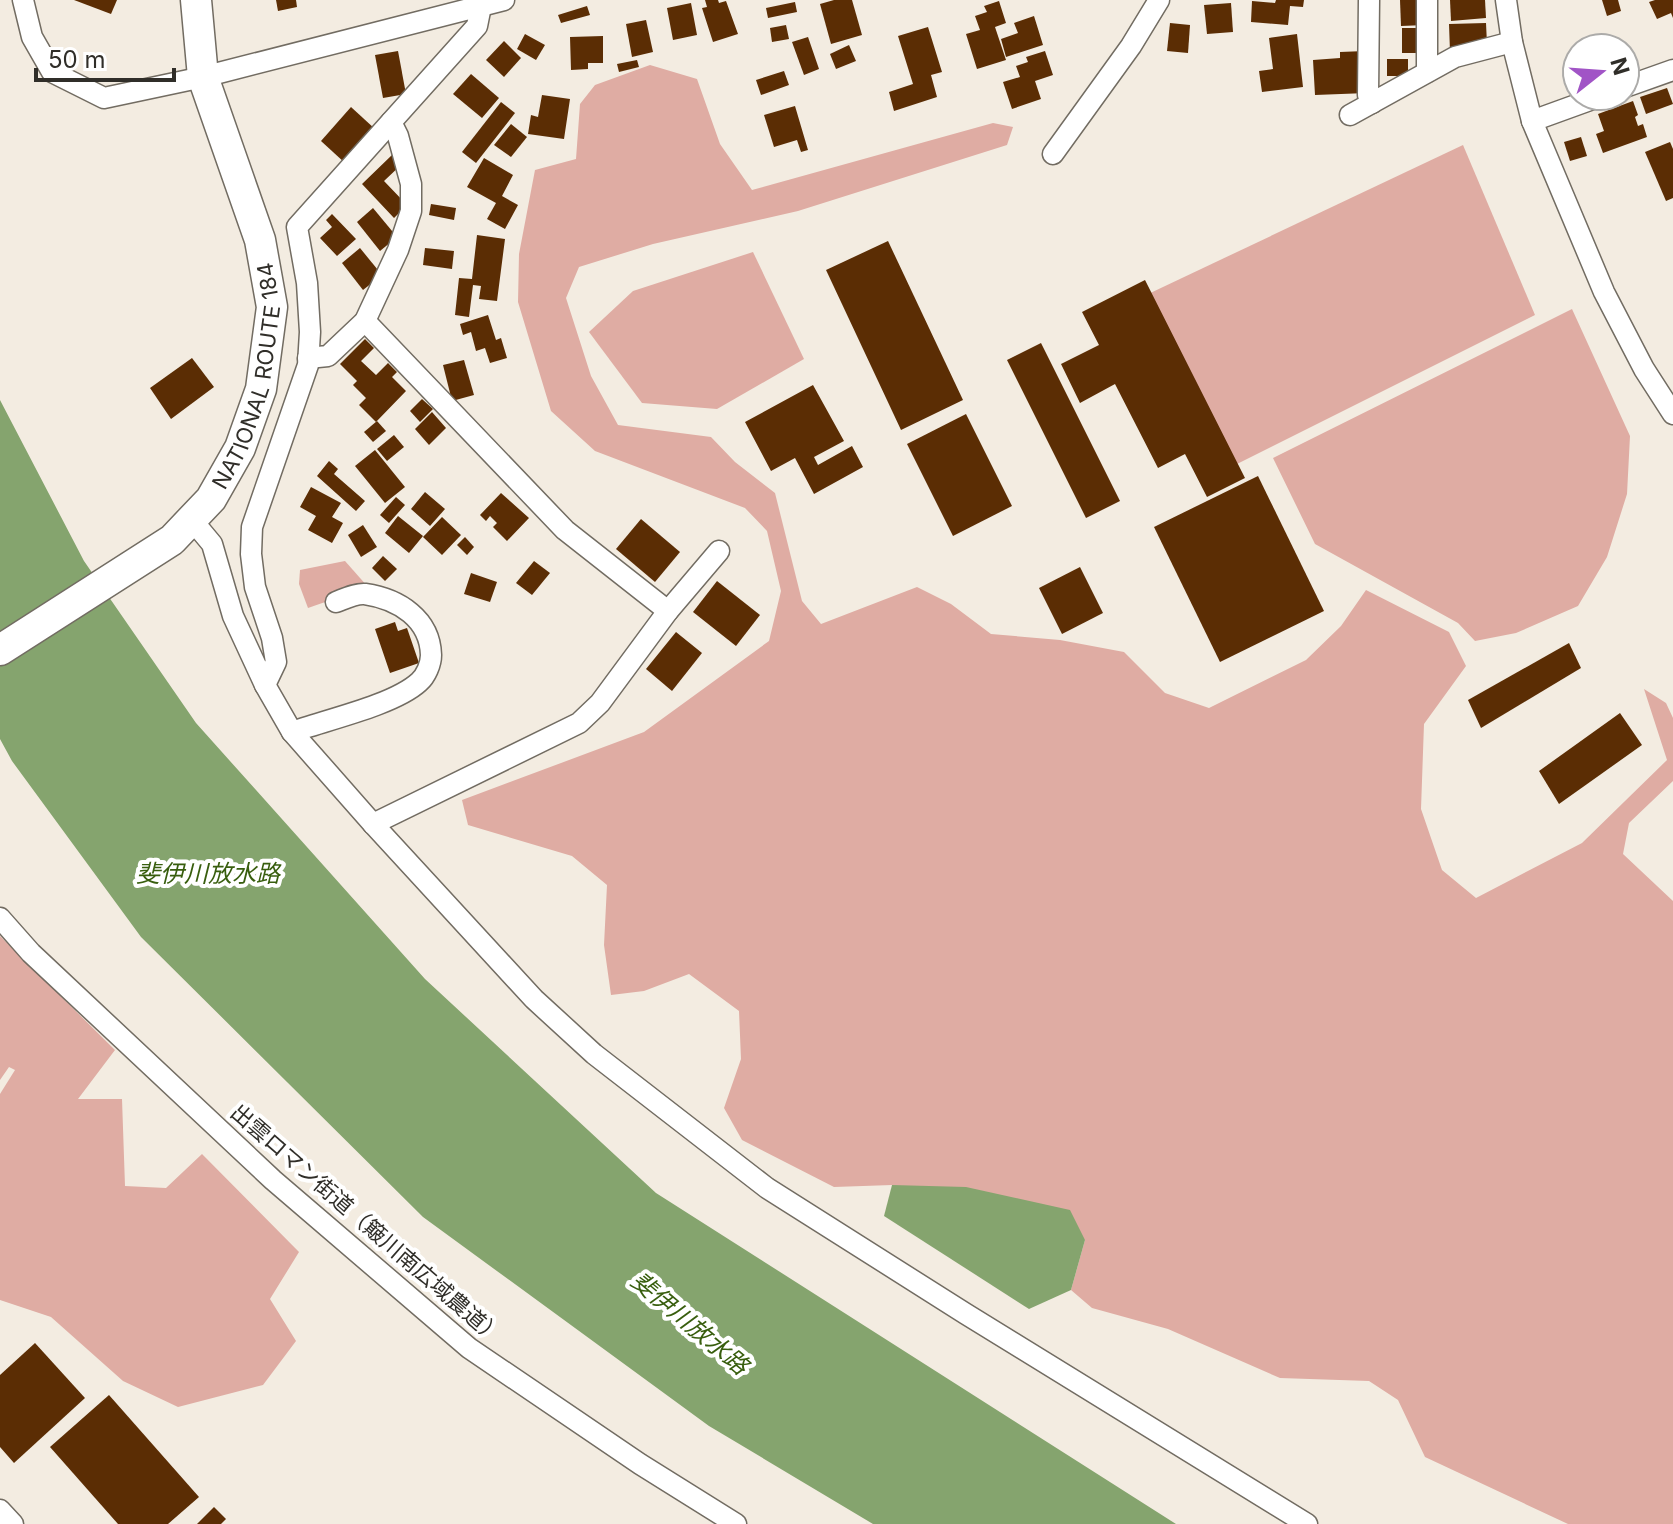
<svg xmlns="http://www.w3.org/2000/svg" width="1673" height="1524" viewBox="0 0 1673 1524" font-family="Inter,'Noto Sans JP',sans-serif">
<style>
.green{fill:#dfaca3}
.water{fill:#85a46e}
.building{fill:#5b2d04}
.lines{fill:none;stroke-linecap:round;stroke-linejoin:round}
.minor-casing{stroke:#726c62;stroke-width:23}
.highway-casing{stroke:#726c62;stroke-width:33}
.minor{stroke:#fff;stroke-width:20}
.highway{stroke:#fff;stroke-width:30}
.labels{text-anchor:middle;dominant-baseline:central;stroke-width:8;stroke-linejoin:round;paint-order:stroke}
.street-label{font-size:22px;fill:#302e29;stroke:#fff}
.water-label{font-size:24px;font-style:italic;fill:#385e0e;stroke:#fff}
</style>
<rect width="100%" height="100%" fill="#f3ece1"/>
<!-- green -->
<g class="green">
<polygon points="650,65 697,79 720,144 752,190 993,123 1013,127 1007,145 798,211 653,244 579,267 566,298 591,376 618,425 711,437 735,462 775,493 802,601 821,624 917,587 951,604 991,634 1060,640 1124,652 1165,693 1209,708 1306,660 1341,626 1366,590 1449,632 1466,666 1424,724 1421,809 1442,870 1476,898 1582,843 1667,760 1644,689 1666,703 1673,718 1673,781 1629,823 1623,854 1673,901 1673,1524 1568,1524 1425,1457 1398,1400 1369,1381 1280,1378 1168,1329 1092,1308 1071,1290 1085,1240 892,1185 834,1187 742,1140 724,1108 741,1059 739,1011 689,974 644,991 611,995 604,945 607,885 572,856 468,825 462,800 644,732 769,641 781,591 767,531 745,508 595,451 551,411 518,302 519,254 535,170 576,159 580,104 595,85"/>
<polygon points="1463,145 1535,315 1229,468 1144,296"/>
<polygon points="753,252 804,359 717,409 642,403 589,332 633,291"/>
<polygon points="1572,309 1630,436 1627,494 1607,557 1578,606 1516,633 1475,641 1458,623 1315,544 1273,458"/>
<polygon points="345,561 368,587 308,608 299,584 300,570"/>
<polygon points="0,936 115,1050 78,1099 122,1099 125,1186 166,1188 202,1154 299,1252 270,1299 296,1341 263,1385 178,1407 123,1381 51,1317 0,1300 0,1094 15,1070 9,1067 0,1080"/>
</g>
<!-- water -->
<g class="water">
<polygon points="0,400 84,561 196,723 425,979 656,1193 1176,1524 873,1524 709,1426 423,1217 141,937 12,761 0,739"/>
<polygon points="892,1185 966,1187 1070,1210 1085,1240 1071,1290 1029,1309 884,1216"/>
</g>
<!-- building -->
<g class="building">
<polygon points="74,0 117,0 111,14"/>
<polygon points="276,0 296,0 297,7 278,11"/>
<polygon points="705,0 718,0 719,3 726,1 738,34 713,42 702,8 707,7"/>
<polygon points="834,0 852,0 862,35 831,44 820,4"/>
<polygon points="1276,0 1304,0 1303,7 1290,6 1288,25 1251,22 1252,1 1275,3"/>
<polygon points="1400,0 1424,0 1425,25 1401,26"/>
<polygon points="1450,0 1485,0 1486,18 1451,21"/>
<polygon points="1602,0 1618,0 1621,11 1607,16"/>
<polygon points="1655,0 1673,0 1673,18 1671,13 1657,19 1649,2"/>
<polygon points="999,1 1006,23 995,27 1006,60 977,69 966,34 980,30 975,16 987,12 984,6"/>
<polygon points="795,2 797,12 768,18 766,8"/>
<polygon points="691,3 697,35 673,40 667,8"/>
<polygon points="1231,3 1233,32 1207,34 1204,5"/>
<polygon points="587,6 590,15 561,23 558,15"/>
<polygon points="1034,16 1043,45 1006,57 1001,39 1018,33 1014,23"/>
<polygon points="646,20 653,52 632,57 626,24"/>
<polygon points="1170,23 1190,25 1188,53 1167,51"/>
<polygon points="1486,23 1487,44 1462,45 1462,52 1450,52 1449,24"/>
<polygon points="786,25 789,39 772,42 770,28"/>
<polygon points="928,27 942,72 931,75 937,97 894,111 889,92 913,84 898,36"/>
<rect x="1402" y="28" width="21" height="25"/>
<polygon points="525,34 545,45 536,60 517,49"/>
<polygon points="1297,34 1303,87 1262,92 1259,71 1273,69 1269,38"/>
<polygon points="603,36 603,63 588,63 588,69 571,70 570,37"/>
<polygon points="808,37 819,69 804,75 792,42"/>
<polygon points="504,41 521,58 504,77 486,60"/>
<polygon points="849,45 856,61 836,69 830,54"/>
<polygon points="398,51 406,94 383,98 375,55"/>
<polygon points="1045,51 1053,75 1035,81 1041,99 1012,109 1003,82 1020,77 1016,66 1028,62 1026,57"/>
<polygon points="1365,51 1367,93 1315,95 1313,60 1340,58 1340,52"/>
<rect x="1387" y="59" width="21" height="17"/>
<polygon points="637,60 639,67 619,72 617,64"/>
<polygon points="784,71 789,85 761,95 756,80"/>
<polygon points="471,74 499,98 482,118 453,94"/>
<polygon points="1667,88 1673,104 1646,114 1640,97"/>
<polygon points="542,95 570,99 564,139 528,134 531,115 538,117"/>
<polygon points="1633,101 1638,115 1635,117 1638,126 1643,124 1647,137 1603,153 1596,134 1604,131 1598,114"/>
<polygon points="501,102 515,113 476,163 462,152"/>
<polygon points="795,106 808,150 801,152 797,140 774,147 764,115"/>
<polygon points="351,107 375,129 345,163 321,141"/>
<polygon points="511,124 527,137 511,157 494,145"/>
<polygon points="1581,137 1587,156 1570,161 1564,142"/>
<polygon points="1670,142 1673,149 1673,198 1666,201 1645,152"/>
<polygon points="392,155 402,164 384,181 407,205 394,218 362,184"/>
<polygon points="484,158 513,175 502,196 518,205 505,229 487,219 496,203 467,187"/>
<polygon points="431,204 456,208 454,220 429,215"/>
<polygon points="373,208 397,237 380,251 357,222"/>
<polygon points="332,214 356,239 337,256 320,238 332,227 326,220"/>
<polygon points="477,235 505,239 497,301 479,299 481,286 473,285 469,317 455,315 459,278 472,279"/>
<polygon points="888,241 963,400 901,430 826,270"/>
<polygon points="360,248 382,275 363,290 342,263"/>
<polygon points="425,248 454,251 452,269 423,265"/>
<polygon points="1145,280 1245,478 1207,497 1185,454 1158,468 1115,384 1080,403 1061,364 1099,345 1082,312"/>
<polygon points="488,315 496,340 501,338 507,358 490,363 485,348 476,351 471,332 463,335 460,324"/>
<polygon points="365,339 374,348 361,361 376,375 388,363 397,372 392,377 406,391 376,422 359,405 366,398 353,385 357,381 340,364"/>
<polygon points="1041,343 1120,501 1086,518 1007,360"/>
<polygon points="192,358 214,387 171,419 150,388"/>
<polygon points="464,360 474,395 452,401 443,365"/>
<polygon points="813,385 844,441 814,457 818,465 852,446 863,467 814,494 795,458 771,471 745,422"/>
<polygon points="422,399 433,409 420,422 410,411"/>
<polygon points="432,412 446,428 429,445 415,429"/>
<polygon points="966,414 1012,506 953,536 907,444"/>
<polygon points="377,421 386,431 373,442 364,432"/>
<polygon points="394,435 404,447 387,461 377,449"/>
<polygon points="375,450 405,487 385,503 355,466"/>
<polygon points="329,461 338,469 334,474 365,501 356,511 317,476"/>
<polygon points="1258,476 1324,611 1220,662 1154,527"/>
<polygon points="311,487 341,503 332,517 343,523 332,543 308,530 316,516 300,507"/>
<polygon points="425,492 445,509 430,526 411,509"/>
<polygon points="501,493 529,518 507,541 493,527 497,523 490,516 486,521 480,515"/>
<polygon points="396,497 405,505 389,523 380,515"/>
<polygon points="398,516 423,536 409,553 385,533"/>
<polygon points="442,517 461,535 442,555 423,537"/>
<polygon points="641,519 680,552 655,582 616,549"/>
<polygon points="363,525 377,547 361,557 348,535"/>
<polygon points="465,537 474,547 467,555 457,545"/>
<polygon points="383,556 397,569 385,581 372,568"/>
<polygon points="534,561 550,573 532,595 516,583"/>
<polygon points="1080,567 1103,613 1062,634 1039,588"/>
<polygon points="471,573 497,582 490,602 464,594"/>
<polygon points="717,581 760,615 736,646 693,612"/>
<polygon points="395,622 398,631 407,628 419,663 390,673 375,629"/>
<polygon points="676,632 702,653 672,691 646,669"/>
<polygon points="1569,643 1581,668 1481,728 1468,700"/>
<polygon points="1620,713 1642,745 1559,804 1539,771"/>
<polygon points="35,1343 85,1398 14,1463 0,1447 0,1375"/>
<polygon points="109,1395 199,1497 168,1524 118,1524 50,1447"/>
<polygon points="214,1507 226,1519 221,1524 197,1524"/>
</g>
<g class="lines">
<defs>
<g id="minor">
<polyline points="23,0 32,37 52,72 104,98 203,77 504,0"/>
<polyline points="1369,0 1368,95 1372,103"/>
<polyline points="1506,0 1512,42 1532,121 1604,292 1644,369 1673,414"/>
<polyline points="1427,72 1427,0"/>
<polyline points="1625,87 1673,70"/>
<polyline points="1350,115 1455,57 1512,42"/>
<polyline points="1532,121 1601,96"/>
<polyline points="1053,154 1131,46 1159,0"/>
<polyline points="365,321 565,530 668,611"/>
<polyline points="308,358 328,356 365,321 398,250 411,211 411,184 398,136 391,122"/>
<polyline points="192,520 212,544 233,616 265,685 292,732 373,824 534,999 594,1054 767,1188 966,1314 1307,1524"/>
<polyline points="265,685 276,662 272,638 255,587 251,554 252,527 308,365 310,332 307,283 297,227 477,26 481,6"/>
<path d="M292,732C326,720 394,705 419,682C426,676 431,664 431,655C430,619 399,599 365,594C356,593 344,599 336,602"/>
<polyline points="373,824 579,723 600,703 668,611 719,551"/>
<polyline points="0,918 31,953 273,1180 469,1348 640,1464 736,1524"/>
<polyline points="0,1510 13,1524"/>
</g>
<g id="highway">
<path id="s1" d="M0,650L172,540L211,499L240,448L261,389L272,307L260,240L203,77L196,0"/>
</g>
</defs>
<!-- minor casing -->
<use href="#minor" class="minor-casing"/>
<!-- highway casing -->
<use href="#highway" class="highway-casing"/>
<!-- minor -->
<use href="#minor" class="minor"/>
<!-- highway -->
<use href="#highway" class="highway"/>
</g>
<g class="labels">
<!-- street labels -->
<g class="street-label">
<text stroke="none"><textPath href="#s1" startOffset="392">NATIONAL ROUTE 184</textPath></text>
<text transform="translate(367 1224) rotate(41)">出雲ロマン街道（簸川南広域農道）</text>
</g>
<!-- water labels -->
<g class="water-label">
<text x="208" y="873">斐伊川放水路</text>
<text transform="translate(690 1323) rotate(40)">斐伊川放水路</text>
</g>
</g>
<!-- north arrow -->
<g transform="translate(1601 72) rotate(73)"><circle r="38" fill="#ffffff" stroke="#acaba9" stroke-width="2"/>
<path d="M0-6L14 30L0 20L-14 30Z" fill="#a154c6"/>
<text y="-12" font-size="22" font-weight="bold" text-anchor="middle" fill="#302e29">N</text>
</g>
<!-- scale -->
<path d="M36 68v12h138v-12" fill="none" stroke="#302e29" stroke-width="4"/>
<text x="48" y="68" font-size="24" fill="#302e29" stroke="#ffffff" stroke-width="6" paint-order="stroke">50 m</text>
</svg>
